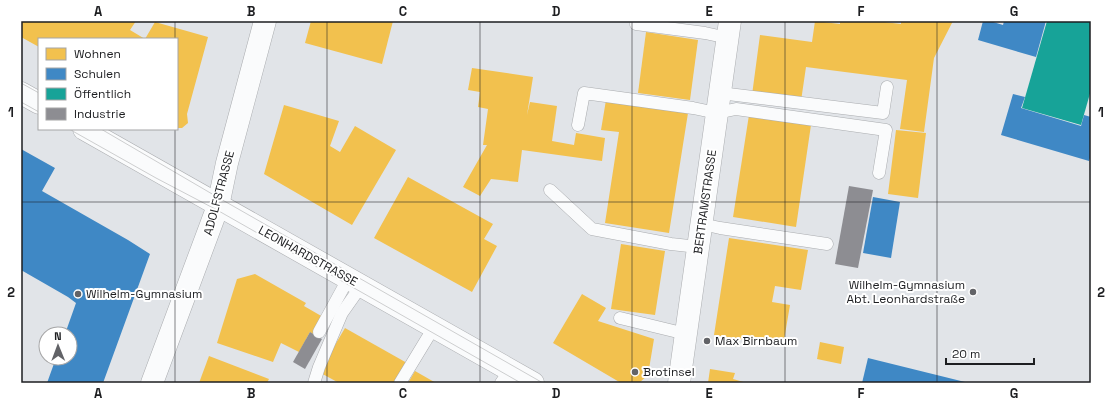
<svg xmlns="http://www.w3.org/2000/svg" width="1112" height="404" viewBox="0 0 1112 404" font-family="'Space Grotesk',sans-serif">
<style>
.homes{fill:#f2c14e}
.schools{fill:#3f88c5}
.public{fill:#17a398}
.industry{fill:#8d8d92}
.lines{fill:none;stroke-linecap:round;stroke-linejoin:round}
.lane-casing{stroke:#aaacaf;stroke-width:13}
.street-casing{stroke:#aaacaf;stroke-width:23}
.secondary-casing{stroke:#aaacaf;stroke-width:23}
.lane{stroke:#fafbfc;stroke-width:12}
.street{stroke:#fafbfc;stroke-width:22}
.secondary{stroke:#fafbfc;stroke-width:22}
.tram{stroke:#cdcecf;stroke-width:1}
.grid{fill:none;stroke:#1d1e21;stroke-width:1;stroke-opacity:0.55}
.poi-dot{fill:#626367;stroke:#fff;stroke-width:1.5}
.labels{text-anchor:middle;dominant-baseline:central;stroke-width:4;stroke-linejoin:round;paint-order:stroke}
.street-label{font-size:12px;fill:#1d1e21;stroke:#fff}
.poi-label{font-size:12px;fill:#1d1e21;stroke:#fff;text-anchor:start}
.neatline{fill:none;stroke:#1d1e21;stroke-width:1.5}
.grid-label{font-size:13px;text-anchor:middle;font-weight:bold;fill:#1d1e21}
</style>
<rect width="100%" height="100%" fill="#e1e4e8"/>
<!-- homes -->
<g class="homes">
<polygon points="21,21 136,21 130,30 145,39 155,22 208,37 187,114 188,123 182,128 177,128 177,39 39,39 39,47 21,37"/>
<polygon points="311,21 393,21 382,64 305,43"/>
<polygon points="815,21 840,24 840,21 876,21 901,24 901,21 953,21 934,58 924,132 900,129 907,80 806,67 801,101 752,95 760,35 812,42"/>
<polygon points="646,32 698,40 690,100 638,93"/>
<polygon points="472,68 533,77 527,115 530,102 557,106 552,141 574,145 576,133 605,138 602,161 522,150 518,182 491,179 480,196 463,187 487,145 483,145 488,109 478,107 480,92 468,90"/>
<polygon points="606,100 688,113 669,233 605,223 619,132 601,130"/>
<polygon points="284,105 339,121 330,146 340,152 355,126 396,150 352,225 264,174"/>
<polygon points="749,115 811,125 796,227 733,217"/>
<polygon points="896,130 926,133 918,198 888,194"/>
<polygon points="408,177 493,224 484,239 497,246 472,292 374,238"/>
<polygon points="729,238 808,250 801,290 775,286 772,302 790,305 783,346 714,335"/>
<polygon points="621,244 665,251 655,315 611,309"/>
<polygon points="255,274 306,303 304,306 323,317 313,334 310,332 299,352 281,343 273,362 217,343 237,279"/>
<polygon points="582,294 606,308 598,321 654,339 648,375 639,383 621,383 553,343"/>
<polygon points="345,328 407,363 395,383 339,383 319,372"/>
<polygon points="820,342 844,347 841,364 817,359"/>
<polygon points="209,356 269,379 267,383 199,383"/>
<polygon points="710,369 735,373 733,379 747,383 708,383"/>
<polygon points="415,371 436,383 408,383"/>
</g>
<!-- schools -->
<g class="schools">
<polygon points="983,21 990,21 1003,25 1004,21 1046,21 1036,57 978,40"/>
<polygon points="1013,94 1025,97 1021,108 1081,126 1084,115 1091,117 1091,155 1089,161 1001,135"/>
<polygon points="21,149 55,168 42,191 128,240 150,254 103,383 47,383 56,358 70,358 70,334 65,334 76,303 68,297 21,270"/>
<polygon points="873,197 900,202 891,258 863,253"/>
<polygon points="868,358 965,382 964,383 862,383"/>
</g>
<!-- public -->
<polygon class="public" points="1047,21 1091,21 1091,90 1081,125 1022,108"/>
<!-- industry -->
<g class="industry">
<polygon points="849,186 873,190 858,268 835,264"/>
<polygon points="310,332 322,339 305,369 293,362"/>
</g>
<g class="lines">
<defs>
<g id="lane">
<polyline points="636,24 705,33 728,38"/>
<polyline points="720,93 883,113 887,87"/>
<polyline points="578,125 584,93 693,108 717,113 736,109 886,130 879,173"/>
<polyline points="550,190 592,229 671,244 698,247"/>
<polyline points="702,224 720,228 827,244"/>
<polyline points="620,318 686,334"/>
<polyline points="319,332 348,279"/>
<polyline points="314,383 319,367 342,313 361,286"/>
<polyline points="400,383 434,327"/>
<polyline points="501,383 510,370"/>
</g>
<g id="street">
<polyline points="152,383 218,206 227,163 265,21"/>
<polyline points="679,383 730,21"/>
</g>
<g id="secondary">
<polyline points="21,93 39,103"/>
<polyline points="84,129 533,383"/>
</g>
</defs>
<!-- lane casing -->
<use href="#lane" class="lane-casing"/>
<!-- street casing -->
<use href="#street" class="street-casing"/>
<!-- secondary casing -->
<use href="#secondary" class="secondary-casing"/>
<!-- lane -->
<use href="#lane" class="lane"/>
<!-- street -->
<use href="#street" class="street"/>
<!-- secondary -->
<use href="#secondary" class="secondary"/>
<!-- tram -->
<g class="tram">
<polyline points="21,83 39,93"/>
<polyline points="21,102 39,112"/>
<polyline points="69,129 156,178 217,210 521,383"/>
<polyline points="101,129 219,198 543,383"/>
</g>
</g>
<!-- grid -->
<path class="grid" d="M175,21V39M327,21V383M480,21V383M632,21V383M785,21V383M937,21V383M175,129V383M21,202H1091"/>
<!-- markers -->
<g class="poi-dot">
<circle cx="973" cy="292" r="4"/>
<circle cx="78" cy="294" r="4"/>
<circle cx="707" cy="341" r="4"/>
<circle cx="635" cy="372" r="4"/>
</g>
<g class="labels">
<!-- street labels -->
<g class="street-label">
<text transform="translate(219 193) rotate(-75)">ADOLFSTRASSE</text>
<text transform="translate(705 202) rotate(-82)">BERTRAMSTRASSE</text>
<text transform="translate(308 256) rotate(29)">LEONHARDSTRASSE</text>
</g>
<!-- poi labels -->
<g class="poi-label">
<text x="965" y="285" text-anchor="end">Wilhelm-Gymnasium<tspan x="965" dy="14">Abt. Leonhardstraße</tspan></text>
<text x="86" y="294">Wilhelm-Gymnasium</text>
<text x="715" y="341">Max Birnbaum</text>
<text x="643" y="372">Brotinsel</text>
</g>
</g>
<!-- border -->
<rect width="1112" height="404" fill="none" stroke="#ffffff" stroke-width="44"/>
<!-- legend -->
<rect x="38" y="38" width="140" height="92" fill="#ffffff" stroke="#a5a5a6"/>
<rect x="46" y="48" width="20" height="12" fill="#f2c14e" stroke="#a5a5a6"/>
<text x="74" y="58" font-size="12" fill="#1d1e21">Wohnen</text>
<rect x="46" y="68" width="20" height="12" fill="#3f88c5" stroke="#a5a5a6"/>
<text x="74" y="78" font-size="12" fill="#1d1e21">Schulen</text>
<rect x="46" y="88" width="20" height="12" fill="#17a398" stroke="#a5a5a6"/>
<text x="74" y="98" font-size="12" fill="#1d1e21">Öffentlich</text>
<rect x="46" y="108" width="20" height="12" fill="#8d8d92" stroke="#a5a5a6"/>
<text x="74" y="118" font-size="12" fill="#1d1e21">Industrie</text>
<!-- north arrow -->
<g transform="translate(58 346) rotate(359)"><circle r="19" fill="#ffffff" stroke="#a5a5a6"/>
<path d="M0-3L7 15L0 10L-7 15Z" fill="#626367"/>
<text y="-6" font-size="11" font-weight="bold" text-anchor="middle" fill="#1d1e21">N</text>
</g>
<!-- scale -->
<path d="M946 358v6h88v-6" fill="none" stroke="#1d1e21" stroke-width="2"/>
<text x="952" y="358" font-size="12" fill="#1d1e21" stroke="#ffffff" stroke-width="3" paint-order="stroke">20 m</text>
<rect x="22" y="22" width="1068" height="360" class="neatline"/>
<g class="grid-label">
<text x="98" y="16">A</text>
<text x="251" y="16">B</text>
<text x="403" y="16">C</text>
<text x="556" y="16">D</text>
<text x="709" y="16">E</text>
<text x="861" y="16">F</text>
<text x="1014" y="16">G</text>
<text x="11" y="117">1</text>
<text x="1101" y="117">1</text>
<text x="11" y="297">2</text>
<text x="1101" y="297">2</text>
<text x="98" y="398">A</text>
<text x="251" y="398">B</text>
<text x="403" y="398">C</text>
<text x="556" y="398">D</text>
<text x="709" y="398">E</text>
<text x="861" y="398">F</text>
<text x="1014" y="398">G</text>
</g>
</svg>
